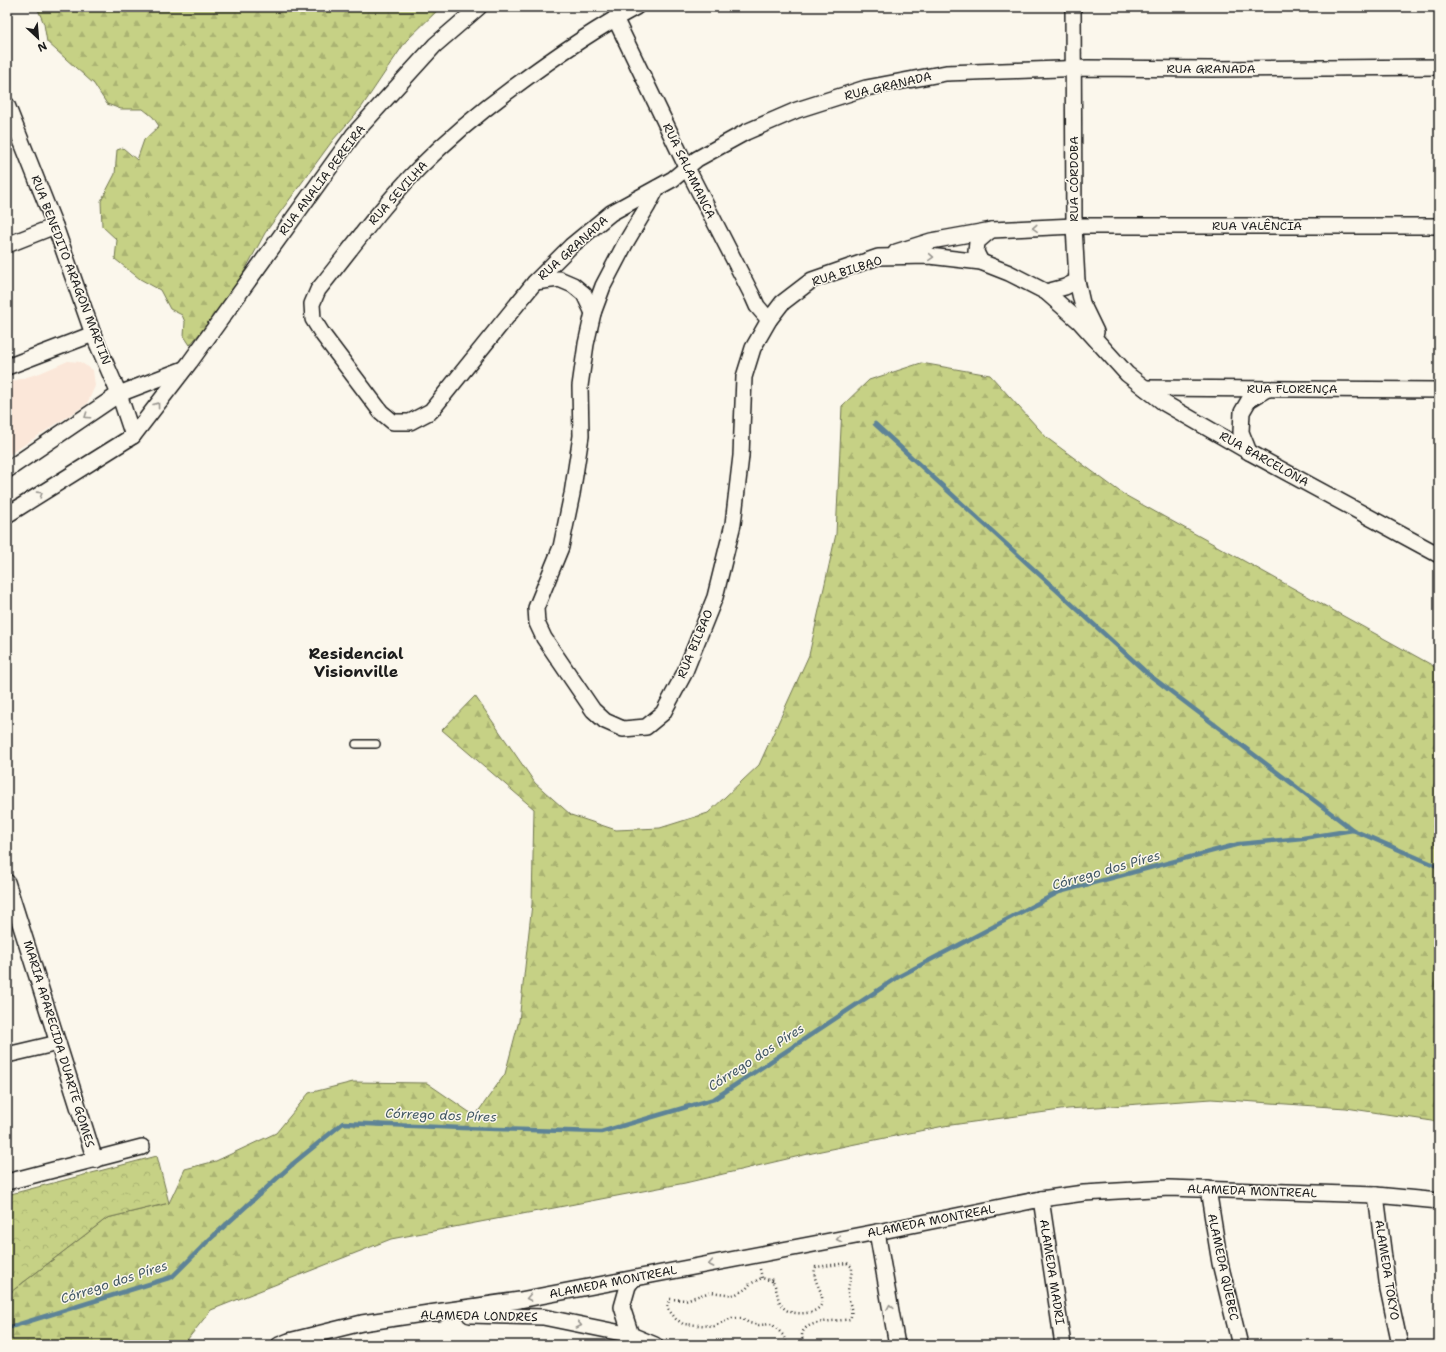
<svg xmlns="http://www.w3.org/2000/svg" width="1446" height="1352" viewBox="0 0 1446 1352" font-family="'Shantell Sans',sans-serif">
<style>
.built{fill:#fbe7d9}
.forest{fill:url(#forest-firs);stroke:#717650}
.park{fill:url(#park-crowns);stroke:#717650}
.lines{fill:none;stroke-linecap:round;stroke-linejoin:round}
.stream{stroke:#5d8397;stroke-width:4.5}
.service-casing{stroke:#1c1c1c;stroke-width:10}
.minor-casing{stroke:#1c1c1c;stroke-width:18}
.path{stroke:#1c1c1c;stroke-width:2.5;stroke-dasharray:1 3;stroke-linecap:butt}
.service{stroke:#fbf7ec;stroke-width:7}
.minor{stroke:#fbf7ec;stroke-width:15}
.oneway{stroke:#97948e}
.labels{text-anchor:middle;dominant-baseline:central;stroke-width:3;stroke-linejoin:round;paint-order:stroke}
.street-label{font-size:12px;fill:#1c1c1c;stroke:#fbf7ec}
.water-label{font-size:13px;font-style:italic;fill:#425864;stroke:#fbf7ec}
.district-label{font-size:16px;font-weight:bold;fill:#1c1c1c;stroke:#fbf7ec}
</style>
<defs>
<pattern id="forest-firs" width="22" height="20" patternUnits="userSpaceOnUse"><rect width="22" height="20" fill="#c6d185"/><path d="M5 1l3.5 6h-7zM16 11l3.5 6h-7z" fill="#aab372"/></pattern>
<pattern id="park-crowns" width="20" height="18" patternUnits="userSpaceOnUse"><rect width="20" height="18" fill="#c6d185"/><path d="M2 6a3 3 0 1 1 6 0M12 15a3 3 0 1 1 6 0" fill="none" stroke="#aab372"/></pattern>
</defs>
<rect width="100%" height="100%" fill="#fbf7ec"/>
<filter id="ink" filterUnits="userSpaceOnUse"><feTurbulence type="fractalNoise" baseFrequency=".025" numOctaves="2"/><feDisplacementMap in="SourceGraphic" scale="8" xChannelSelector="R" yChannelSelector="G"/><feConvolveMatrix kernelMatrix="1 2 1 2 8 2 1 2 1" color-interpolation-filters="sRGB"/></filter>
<g filter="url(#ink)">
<!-- built -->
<polygon class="built" points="68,361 80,362 93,370 95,386 87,404 7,456 7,383 40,373"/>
<!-- forest -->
<g class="forest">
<polygon points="37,7 441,7 406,41 361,108 333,140 265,233 231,296 190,345 184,336 185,322 182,315 170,309 160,290 140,279 115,259 117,240 102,226 101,201 115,174 117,150 123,148 137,160 144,140 159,126 153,117 143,109 121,109 107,104 94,84 47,42 44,24"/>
<polygon points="921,363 990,375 1047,438 1123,494 1439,669 1439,1122 1346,1108 1211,1099 1068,1109 944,1126 821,1151 685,1183 391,1239 211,1310 183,1345 7,1345 7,1295 107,1218 169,1203 185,1169 216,1161 276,1133 309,1093 353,1082 427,1083 475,1116 505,1074 519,1021 532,904 534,809 442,730 475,696 535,783 571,815 616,830 660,828 708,813 759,765 809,655 836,534 842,406 869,380"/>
</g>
<!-- park -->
<polygon class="park" points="157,1156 169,1203 107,1218 7,1295 7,1195"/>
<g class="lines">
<!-- stream -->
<g class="stream">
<polyline points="875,424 1148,674 1353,830"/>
<polyline points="7,1328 172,1277 208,1241 295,1162 343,1123 462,1128 601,1132 714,1099 898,977 1059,892 1239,844 1303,838 1353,830 1439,867"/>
</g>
<defs>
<polyline id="service" points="356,744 376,744"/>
<g id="minor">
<path d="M636,7C593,30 553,58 514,87C480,112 449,138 419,168C382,206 351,249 318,290L312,304L313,319L323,335L381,412L393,422H410L431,411L535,282L571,246L611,213L673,179L697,159L746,132L797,110L866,88L946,73L1087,68L1210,69L1439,67"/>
<polyline points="1073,7 1074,226 1077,281 1082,303 1096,332"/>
<polyline points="615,18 687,168 753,297 757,306 769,320"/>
<polyline points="7,105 55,226 93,334 119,394 133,436"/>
<polyline points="657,188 647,207 625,244 603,286 593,313 586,344 580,386 581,436 572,494 561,547 536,608 537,623 544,638 593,710 605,721 623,729 646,727 663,713 684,674 715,597 733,524 741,456 744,377 753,348 769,320 782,303 812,280 878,257 929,256 981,262 1009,273 1046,292 1079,321 1127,374 1164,403 1249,452 1439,555"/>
<polyline points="7,245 55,226"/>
<polyline points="896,252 931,241 992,230 1074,226 1439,226"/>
<polyline points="981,262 976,252 977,242 991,230"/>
<polyline points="535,282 559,279 573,285 584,294 593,313"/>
<polyline points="1046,292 1065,287 1077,281"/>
<polyline points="7,367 93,334"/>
<polyline points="1145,388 1439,390"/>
<polyline points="1249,452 1241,432 1242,412 1249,400 1267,389"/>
<polyline points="7,470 119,394 184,369"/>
<polyline points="7,515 133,436 190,362 354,134 435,45 479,7"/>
<polyline points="7,882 95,1160"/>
<polyline points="7,1055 58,1043"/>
<polyline points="7,1182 142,1147"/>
<polyline points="1208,1189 1220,1263 1240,1345"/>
<polyline points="1376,1195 1388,1289 1400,1345"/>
<polyline points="1041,1199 1063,1345"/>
<polyline points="877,1232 897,1345"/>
<polyline points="429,1313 520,1300 877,1232 1041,1199 1084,1193 1169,1188 1376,1195 1439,1201"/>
<polyline points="470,1315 543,1317 631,1335 655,1345"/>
<polyline points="631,1335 622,1307 628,1286 633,1279"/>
<polyline points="279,1345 289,1341 362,1323 429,1313 438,1313"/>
</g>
</defs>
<!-- service casing -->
<use href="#service" class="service-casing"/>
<!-- minor casing -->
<use href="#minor" class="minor-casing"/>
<!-- path -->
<g class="path">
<polyline points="760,1269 762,1278"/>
<path d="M771,1279C779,1288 775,1301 785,1309C793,1316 820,1315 822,1302C824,1290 810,1279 816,1267L847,1263L852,1267C852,1276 848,1284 848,1293C848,1302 854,1310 850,1319C838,1322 802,1319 802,1336C802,1338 804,1342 805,1345"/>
<polyline points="772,1281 762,1278 750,1284 746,1289 734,1295 711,1292 685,1300 670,1299 667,1305 668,1309 676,1319 683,1324 714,1326 732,1318 741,1318 749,1323 759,1325 772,1324 783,1335 787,1345"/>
</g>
<!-- service -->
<use href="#service" class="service"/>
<!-- minor -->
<use href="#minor" class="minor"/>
</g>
<!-- one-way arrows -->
<defs><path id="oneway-chevron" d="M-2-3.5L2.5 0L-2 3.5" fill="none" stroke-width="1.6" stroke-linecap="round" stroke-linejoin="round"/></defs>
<g class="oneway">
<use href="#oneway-chevron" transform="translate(1035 228) rotate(177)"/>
<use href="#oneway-chevron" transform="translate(931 257) rotate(4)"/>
<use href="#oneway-chevron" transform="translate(157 405) rotate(-53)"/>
<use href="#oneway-chevron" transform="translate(87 416) rotate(146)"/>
<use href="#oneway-chevron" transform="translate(40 494) rotate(-32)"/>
<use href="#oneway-chevron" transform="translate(839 1239) rotate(169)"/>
<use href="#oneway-chevron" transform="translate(711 1264) rotate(169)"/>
<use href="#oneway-chevron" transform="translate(529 1298) rotate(169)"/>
<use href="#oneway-chevron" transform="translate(890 1307) rotate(-100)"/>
<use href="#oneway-chevron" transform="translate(579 1325) rotate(12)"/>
</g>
</g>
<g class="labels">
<!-- street labels -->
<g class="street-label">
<text x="1211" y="69">RUA GRANADA</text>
<text transform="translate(888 86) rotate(-13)">RUA GRANADA</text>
<text transform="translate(689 171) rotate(64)">RUA SALAMANCA</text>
<text transform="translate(1074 179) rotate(-90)">RUA CÓRDOBA</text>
<text transform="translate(322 180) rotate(-53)">RUA ANALIA PEREIRA</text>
<text transform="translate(398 193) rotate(-48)">RUA SEVILHA</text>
<text x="1257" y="226">RUA VALÊNCIA</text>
<text transform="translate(573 248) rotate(-42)">RUA GRANADA</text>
<text transform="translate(71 270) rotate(69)">RUA BENEDITO ARAGON MARTIN</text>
<text transform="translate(847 271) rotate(-18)">RUA BILBAO</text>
<text x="1292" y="389">RUA FLORENÇA</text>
<text transform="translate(1264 459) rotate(29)">RUA BARCELONA</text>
<text transform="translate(695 644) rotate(-67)">RUA BILBAO</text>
<text transform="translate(59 1044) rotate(73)">MARIA APARECIDA DUARTE GOMES</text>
<text transform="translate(1252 1191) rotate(2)">ALAMEDA MONTREAL</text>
<text transform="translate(931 1221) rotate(-11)">ALAMEDA MONTREAL</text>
<text transform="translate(1223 1267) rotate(78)">ALAMEDA QUEBEC</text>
<text transform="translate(1387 1270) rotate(81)">ALAMEDA TOKYO</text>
<text transform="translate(1052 1272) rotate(81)">ALAMEDA MADRI</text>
<text transform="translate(613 1282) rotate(-11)">ALAMEDA MONTREAL</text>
<text transform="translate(479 1316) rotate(1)">ALAMEDA LONDRES</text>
</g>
<!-- water labels -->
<g class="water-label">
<text transform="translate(1106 870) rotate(-16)">Córrego dos Píres</text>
<text transform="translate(756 1057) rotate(-33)">Córrego dos Píres</text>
<text transform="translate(441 1115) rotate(2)">Córrego dos Píres</text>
<text transform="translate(114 1282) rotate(-18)">Córrego dos Píres</text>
</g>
<!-- district labels -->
<g class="district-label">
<text x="356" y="653">Residencial<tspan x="356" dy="18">Visionville</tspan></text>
</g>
</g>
<!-- margin -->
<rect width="1446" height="1352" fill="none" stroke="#fbf7ec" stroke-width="24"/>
<rect x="12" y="12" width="1422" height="1328" fill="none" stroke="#1c1c1c" stroke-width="1.5" filter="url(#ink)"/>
<!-- north arrow -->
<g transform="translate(38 38) rotate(154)" stroke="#fbf7ec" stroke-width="3" paint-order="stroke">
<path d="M0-3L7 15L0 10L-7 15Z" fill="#1c1c1c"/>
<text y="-6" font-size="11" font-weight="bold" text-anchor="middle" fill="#1c1c1c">N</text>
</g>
</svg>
